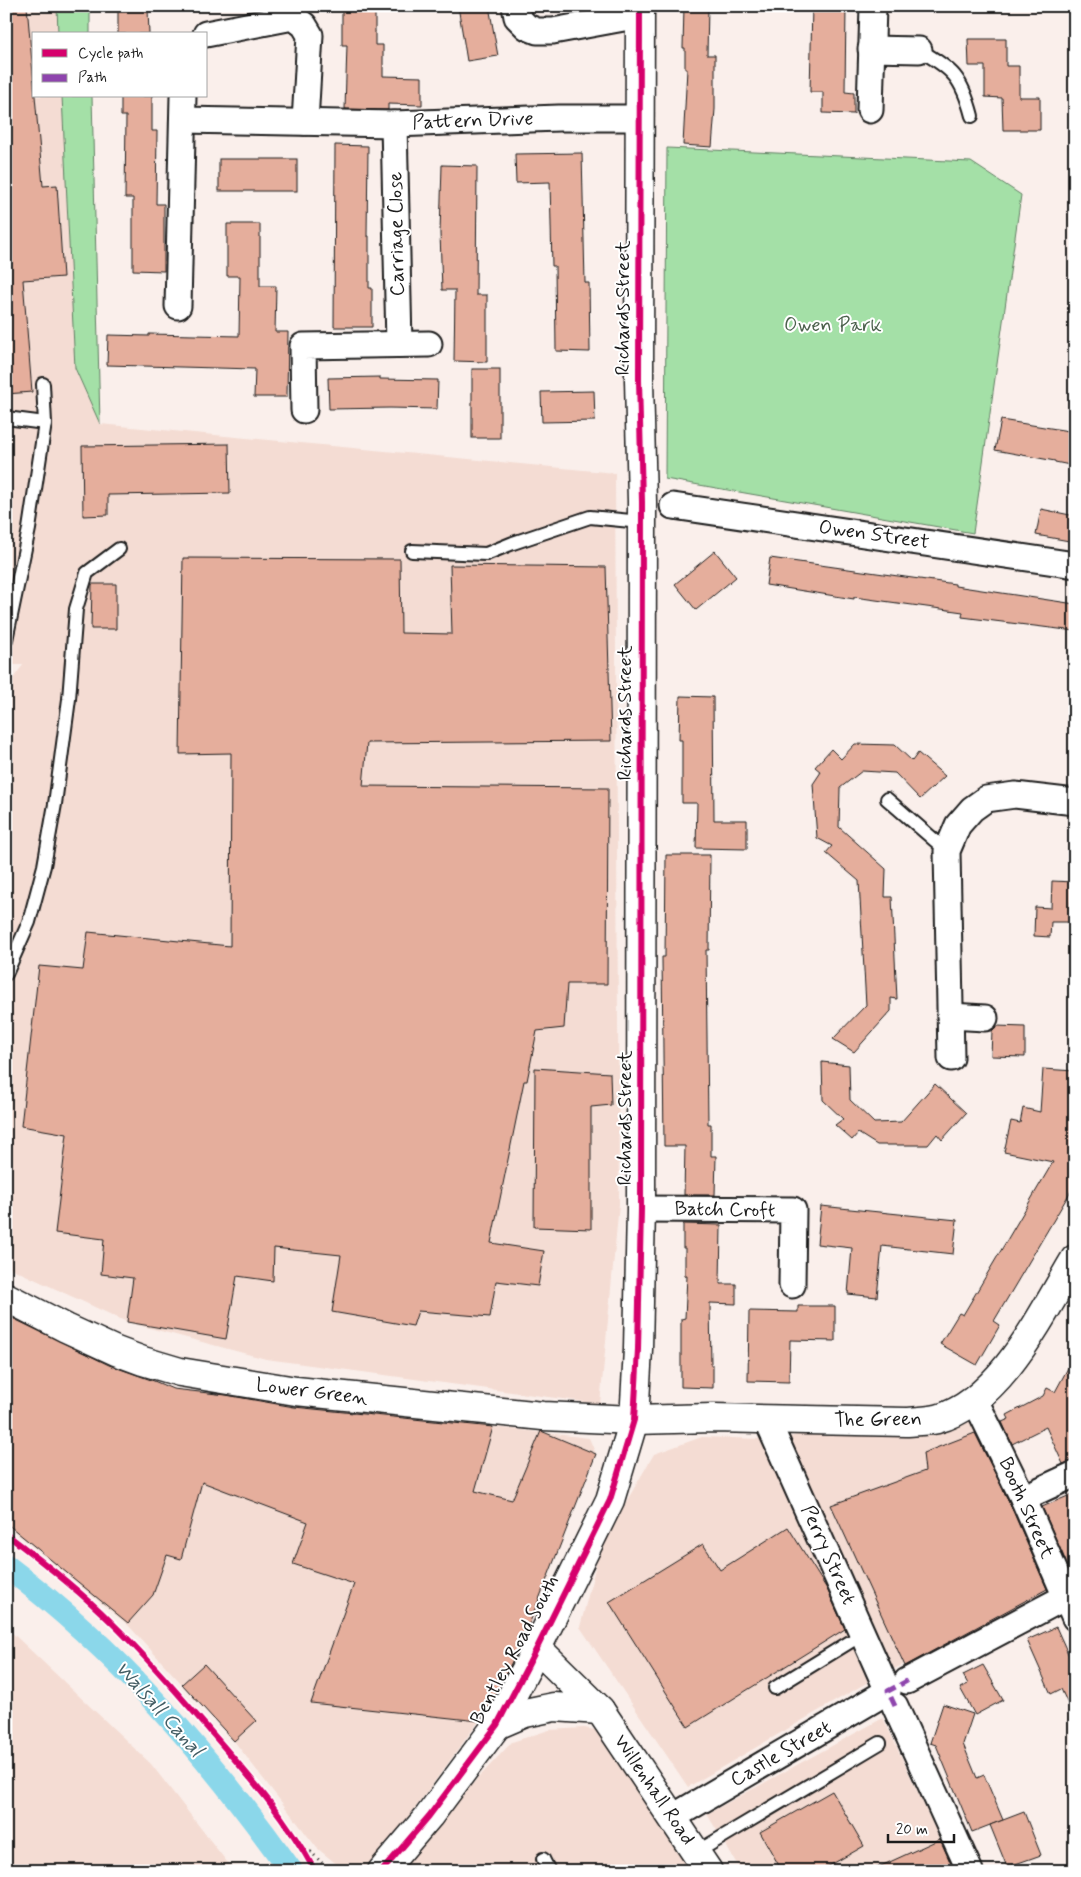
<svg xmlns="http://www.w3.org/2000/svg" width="1081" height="1877" viewBox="0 0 1081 1877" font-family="Mynerve,sans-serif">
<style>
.built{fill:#f4dcd3}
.green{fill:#a4e0a7;stroke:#607e62}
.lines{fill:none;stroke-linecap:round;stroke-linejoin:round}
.canal{stroke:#8bd7ea;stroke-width:24}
.building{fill:#e5ae9c;stroke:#1c1c1c}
.lane-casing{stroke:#1c1c1c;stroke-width:16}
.street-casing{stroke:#1c1c1c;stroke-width:29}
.secondary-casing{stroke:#1c1c1c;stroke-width:31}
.path{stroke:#1c1c1c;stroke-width:3;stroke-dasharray:1 4;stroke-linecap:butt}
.lane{stroke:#fff;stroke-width:12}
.street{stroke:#fff;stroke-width:25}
.secondary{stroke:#fff;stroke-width:28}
.quiet{stroke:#8e44ad;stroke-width:5;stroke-dasharray:10 5;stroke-linecap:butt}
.cycleway-casing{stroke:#fff;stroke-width:9}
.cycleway{stroke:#d6006c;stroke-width:6}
.labels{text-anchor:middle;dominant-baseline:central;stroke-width:4;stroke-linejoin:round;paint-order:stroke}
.street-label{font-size:20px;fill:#1c1c1c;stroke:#fff}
.park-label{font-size:20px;fill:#4c614d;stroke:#fff}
.water-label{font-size:21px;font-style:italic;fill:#435d64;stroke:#fff}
</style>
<rect width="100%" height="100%" fill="#faefeb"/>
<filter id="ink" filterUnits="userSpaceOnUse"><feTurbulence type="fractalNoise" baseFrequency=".02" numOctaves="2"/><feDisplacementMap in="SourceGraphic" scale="10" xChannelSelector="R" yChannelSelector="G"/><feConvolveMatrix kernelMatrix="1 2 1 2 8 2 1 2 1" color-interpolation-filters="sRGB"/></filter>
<g filter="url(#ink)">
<!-- built -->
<g class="built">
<polygon points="6,6 57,6 58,34 34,34 34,96 62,96 75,368 100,424 615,473 619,1204 600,1404 266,1359 127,1322 6,1266 6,688 23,665 6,665"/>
<polygon points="6,1313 173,1389 589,1438 596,1454 524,1639 495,1699 369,1871 345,1871 317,1848 234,1741 128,1625 6,1524"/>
<polygon points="980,1420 1057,1593 894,1669 789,1437 803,1434 889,1435"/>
<polygon points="702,1437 761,1439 868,1682 688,1787 580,1627 601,1545 654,1454"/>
<polygon points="6,1627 151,1764 234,1871 6,1871"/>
<polygon points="883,1718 955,1871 741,1871 707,1814"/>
<polygon points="584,1728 601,1731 694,1871 402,1871 447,1811 512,1742 549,1730"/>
</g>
<!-- green -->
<g class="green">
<polygon points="57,6 90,6 90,34 58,34"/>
<polygon points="62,96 92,96 100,424 75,368"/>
<polygon points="667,148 971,162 1021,195 973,533 665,479"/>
</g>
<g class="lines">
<!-- canal -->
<path class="canal" d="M6,1566C118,1650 210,1757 291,1871"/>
</g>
<!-- building -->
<g class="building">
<polygon points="6,6 27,6 43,186 57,185 63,277 23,280 32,392 6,394"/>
<polygon points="342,6 375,6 375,45 383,45 383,76 422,77 422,105 388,104 388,110 345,109 347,45 342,45"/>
<polygon points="458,6 489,6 498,56 467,61"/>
<polygon points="684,6 708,6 707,55 715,55 715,109 712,147 683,145 687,69 685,69 685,48 683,48"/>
<polygon points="812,6 846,6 845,92 854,93 854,114 823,113 823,92 810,92"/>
<polygon points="148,9 149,34 118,34 118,10"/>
<polygon points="968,39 1006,39 1006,66 1019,66 1019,97 1040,97 1040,130 1003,130 1002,98 985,97 985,66 969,66"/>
<polygon points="121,96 152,96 152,131 157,131 156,204 164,204 164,271 133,270 133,198 125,198 126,116 121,116"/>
<polygon points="335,145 368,146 367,236 369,236 369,288 372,288 372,327 334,327"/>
<polygon points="582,153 585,283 589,283 590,352 556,351 555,266 552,266 550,182 516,183 515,154"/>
<rect x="219" y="159" width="78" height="32"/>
<polygon points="442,165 477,166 476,295 487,295 487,362 454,361 455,290 442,290 440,233"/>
<polygon points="227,224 260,224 260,286 276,286 275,332 288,332 287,397 254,397 255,369 107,365 108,335 149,336 149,334 239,336 240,276 227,276"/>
<rect x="472" y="369" width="28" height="69"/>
<polygon points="380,377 380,379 438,380 437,409 390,408 329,409 328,378"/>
<polygon points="594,391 595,421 542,422 541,392"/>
<polygon points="1001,420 1075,432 1075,466 1055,462 1055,461 995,450"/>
<polygon points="229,444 230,493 108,495 108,515 83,516 82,446"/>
<polygon points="1041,509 1075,516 1075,542 1036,535"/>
<polygon points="715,551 736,577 696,610 675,584"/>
<polygon points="183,558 400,559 401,633 452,634 450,565 606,567 611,741 367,743 363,786 608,788 607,984 567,984 564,1028 537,1031 527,1081 524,1081 491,1243 544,1251 538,1286 496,1281 490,1317 418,1311 413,1326 332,1312 341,1255 274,1248 273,1281 237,1276 226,1339 127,1322 133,1278 101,1274 104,1239 55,1233 67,1134 21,1126 39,966 83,970 88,932 230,946 231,753 180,754"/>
<polygon points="770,558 955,584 955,586 1075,604 1075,631 962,617 963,612 854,597 854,599 766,585"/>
<polygon points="92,584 116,584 116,629 91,629"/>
<polygon points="680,696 713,697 714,820 747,820 747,849 696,848 697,803 682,803 682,740 679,740"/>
<polygon points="855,744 895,745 912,761 918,753 945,776 920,799 895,773 862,771 840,788 839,827 886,869 885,897 892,897 897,999 891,998 891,1011 854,1052 833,1039 866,1005 859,881 826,853 832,846 817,838 813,784 821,772 815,767 831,749 841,759"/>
<polygon points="666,855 710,855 709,950 706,950 707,1038 708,1124 711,1124 711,1156 716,1156 715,1195 684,1195 685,1146 664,1146 662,957 665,957"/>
<polygon points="1052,881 1075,882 1075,901 1071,901 1070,922 1051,922 1050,937 1034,936 1035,907 1051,908"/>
<polygon points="997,1026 1025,1027 1025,1057 991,1056 992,1031"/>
<polygon points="822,1062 849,1065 850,1100 874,1123 901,1122 935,1084 966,1113 942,1140 937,1134 928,1145 877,1145 858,1133 852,1140 835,1125 843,1119 823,1100"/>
<polygon points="535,1068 610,1073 611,1105 591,1107 591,1229 534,1227"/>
<polygon points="1043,1069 1075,1071 1075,1184 994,1321 1000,1325 977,1365 940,1344 959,1313 963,1315 1053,1162 1004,1152 1011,1121 1020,1123 1023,1108 1040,1112"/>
<polygon points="821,1206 957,1220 953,1254 882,1246 877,1297 848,1294 852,1248 817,1244"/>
<polygon points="683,1224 721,1225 720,1284 736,1284 736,1304 710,1303 711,1365 713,1365 713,1388 681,1387 681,1319 685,1318 687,1276 685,1276 685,1248 683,1248"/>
<polygon points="798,1306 835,1306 835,1341 790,1340 789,1382 748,1381 749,1311 798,1312"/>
<polygon points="6,1315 109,1365 154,1381 173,1389 226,1395 294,1407 493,1427 475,1491 512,1500 541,1431 596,1454 523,1640 488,1709 479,1721 311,1703 354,1584 293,1564 308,1522 202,1482 181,1559 167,1555 153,1595 128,1623 6,1523"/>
<polygon points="1075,1355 1075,1460 1063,1464 1046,1427 1012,1444 1002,1422 1009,1419 1007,1415 1043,1396 1047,1388 1055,1392"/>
<polygon points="975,1433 1010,1504 1047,1589 905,1666 831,1505 925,1471 923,1453"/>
<polygon points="1075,1493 1075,1575 1072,1576 1042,1507"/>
<polygon points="788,1527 827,1589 845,1629 688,1727 609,1602 703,1544 720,1570"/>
<polygon points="1056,1627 1075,1669 1075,1719 1061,1689 1051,1694 1027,1640"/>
<polygon points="204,1664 256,1721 234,1741 182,1684"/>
<polygon points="983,1665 1003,1700 975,1715 960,1688 968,1684 963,1675"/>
<polygon points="943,1704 973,1714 963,1744 977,1778 984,1775 1003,1820 972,1832 936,1745 930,1743"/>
<polygon points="832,1791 864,1846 820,1871 782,1871 760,1832"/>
<polygon points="1024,1812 1041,1855 1007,1867 990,1825"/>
<polygon points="940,1839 954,1871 870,1871"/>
</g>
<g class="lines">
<defs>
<g id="lane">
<path d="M919,50C953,69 962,78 972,116"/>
<polyline points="6,418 45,423"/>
<polyline points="412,551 486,554 513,543 590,517 641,522"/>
<polyline points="6,640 29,529 45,423 43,384"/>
<polyline points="887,799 947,851"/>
<polyline points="6,974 29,922 44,866 55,804 69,699 76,609 87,573 119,549"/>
<polyline points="775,1688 853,1640 864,1635"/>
<polyline points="697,1852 880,1743"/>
<polyline points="543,1859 549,1871"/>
</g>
<g id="street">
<polyline points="515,6 517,17 527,27 537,31 553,31 640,15"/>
<polyline points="206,34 293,17 304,25 310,35 305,122"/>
<polyline points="871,49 919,50"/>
<polyline points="870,110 873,6"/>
<polyline points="183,120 394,124 559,118 640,118"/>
<polyline points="394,124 399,344"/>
<polyline points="178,306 183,96"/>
<polyline points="304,410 303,346 429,344"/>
<polyline points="673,506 1075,565"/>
<polyline points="950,1016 985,1018"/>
<polyline points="951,1058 947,851 958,825 972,809 986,799 1015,795 1075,802"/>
<polyline points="641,1209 793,1210 792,1285"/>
<polyline points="975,1400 1023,1498 1075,1618"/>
<polyline points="1023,1498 1075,1474"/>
<polyline points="907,1681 1075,1592"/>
<polyline points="895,1706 970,1871"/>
<polyline points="673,1817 888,1691 767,1420"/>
</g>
<g id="secondary">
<path d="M6,1297L66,1328L116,1351L143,1361L180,1372L296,1391L543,1416L634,1420L713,1418L907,1422C916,1421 928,1421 937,1419C1001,1402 1043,1312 1075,1259"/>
<polyline points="537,1648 600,1710 708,1871"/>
<polyline points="497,1725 525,1713 554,1707 600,1710"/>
<polyline points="382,1871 429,1816 497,1725 537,1648 610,1500 634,1420 638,1349 641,1209 642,502 639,380 640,6"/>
</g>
</defs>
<!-- lane casing -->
<use href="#lane" class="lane-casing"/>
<!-- street casing -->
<use href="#street" class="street-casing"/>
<!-- secondary casing -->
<use href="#secondary" class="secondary-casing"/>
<!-- path -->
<polyline class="path" points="306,1854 311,1852 330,1871"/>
<!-- lane -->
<use href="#lane" class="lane"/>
<!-- street -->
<use href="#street" class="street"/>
<!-- secondary -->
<use href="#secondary" class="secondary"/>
<!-- quiet -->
<polyline class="quiet" points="895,1706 888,1691 907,1681"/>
<defs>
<g id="cycleway">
<path d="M6,1534C42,1561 79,1590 111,1622C144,1654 175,1690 205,1725C245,1771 286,1817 315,1871"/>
<polyline points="382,1871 429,1816 497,1725 537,1648 610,1500 634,1420 638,1349 641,1209 642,502 639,380 640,6"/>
</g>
</defs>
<!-- cycleway casing -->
<use href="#cycleway" class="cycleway-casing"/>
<!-- cycleway -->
<use href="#cycleway" class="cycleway"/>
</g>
</g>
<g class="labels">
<!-- street labels -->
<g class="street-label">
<text transform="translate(473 121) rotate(-2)">Pattern Drive</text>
<text transform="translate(397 234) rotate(-91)">Carriage Close</text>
<text transform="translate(623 308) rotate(-90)">Richards Street</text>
<text transform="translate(874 535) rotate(8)">Owen Street</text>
<text transform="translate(625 713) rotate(-90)">Richards Street</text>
<text transform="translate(625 1118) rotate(-90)">Richards Street</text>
<text transform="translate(725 1210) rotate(1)">Batch Croft</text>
<text transform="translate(312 1392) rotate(7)">Lower Green</text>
<text transform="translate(878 1420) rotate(-1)">The Green</text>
<text transform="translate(1026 1508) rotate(66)">Booth Street</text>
<text transform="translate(828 1555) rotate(66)">Perry Street</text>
<text transform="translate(515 1650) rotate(-62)">Bentley Road South</text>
<text transform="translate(781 1754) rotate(-30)">Castle Street</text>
<text transform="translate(654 1790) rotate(56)">Willenhall Road</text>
</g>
<!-- park labels -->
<g class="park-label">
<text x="833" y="325">Owen Park</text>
</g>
<!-- water labels -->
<g class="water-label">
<text transform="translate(159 1709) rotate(48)">Walsall Canal</text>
</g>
</g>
<!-- margin -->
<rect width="1081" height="1877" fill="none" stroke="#fff" stroke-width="25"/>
<rect x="12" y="12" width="1056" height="1852" fill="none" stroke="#1c1c1c" stroke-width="2" filter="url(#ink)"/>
<!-- legend -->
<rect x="32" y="32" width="175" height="65" fill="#ffffff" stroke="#a4a4a4"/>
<rect x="42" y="49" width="25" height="8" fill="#d6006c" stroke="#a4a4a4"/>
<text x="78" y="58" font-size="15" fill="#1c1c1c">Cycle path</text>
<rect x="42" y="74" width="25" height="8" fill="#8e44ad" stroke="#a4a4a4"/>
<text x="78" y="82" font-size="15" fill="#1c1c1c">Path</text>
<!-- scale -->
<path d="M888 1834v8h66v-8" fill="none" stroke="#1c1c1c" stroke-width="2.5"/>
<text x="896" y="1834" font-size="15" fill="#1c1c1c" stroke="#ffffff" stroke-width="4" paint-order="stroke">20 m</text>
</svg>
